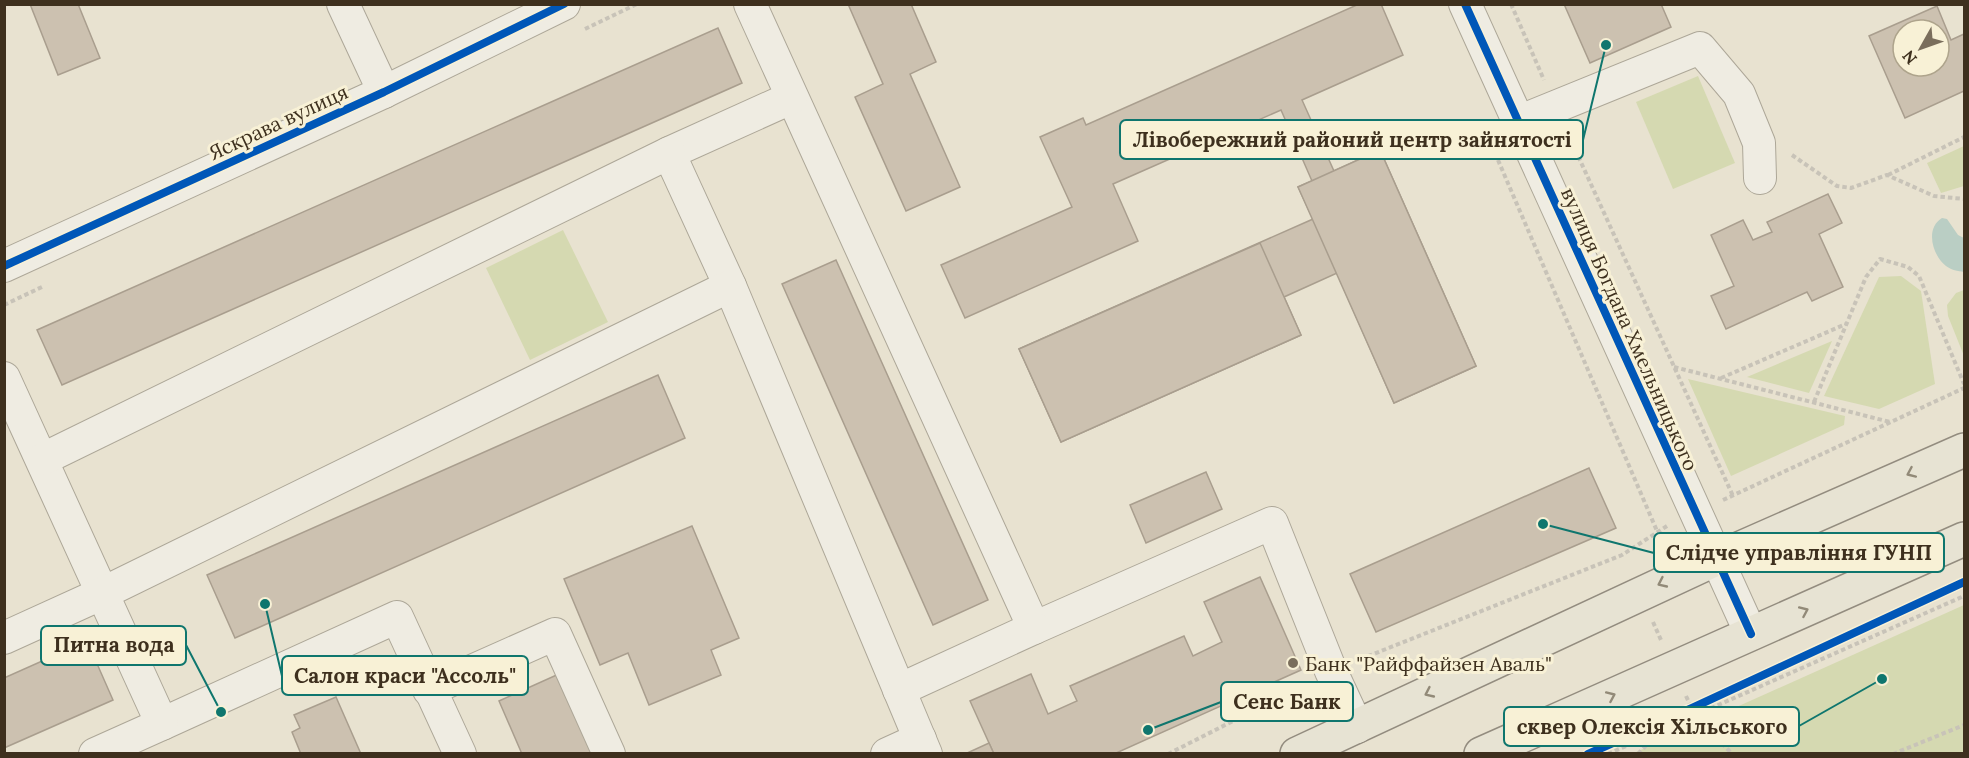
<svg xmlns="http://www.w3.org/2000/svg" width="1969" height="758" viewBox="0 0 1969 758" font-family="Lora,serif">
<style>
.green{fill:#d5d9b1}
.water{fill:#bacec4}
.building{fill:#ccc1b0;stroke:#a99e8e;stroke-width:1.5;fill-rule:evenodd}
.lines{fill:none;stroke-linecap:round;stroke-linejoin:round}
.minor-casing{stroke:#ada798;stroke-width:34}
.major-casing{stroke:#938c7f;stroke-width:36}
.path{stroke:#c8c3b8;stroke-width:4;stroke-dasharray:4.5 3;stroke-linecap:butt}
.minor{stroke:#efece2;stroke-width:32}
.major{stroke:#e7e3d3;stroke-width:33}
.cycleway-casing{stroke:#f8f1d6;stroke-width:11}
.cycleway{stroke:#0057b8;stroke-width:8}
.oneway{stroke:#928a78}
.poi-dot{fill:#7a6e5c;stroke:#f8f1d6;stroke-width:2}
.labels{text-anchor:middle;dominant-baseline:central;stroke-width:6;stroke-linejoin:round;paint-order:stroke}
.street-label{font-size:20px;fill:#3e301e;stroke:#f8f1d6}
.poi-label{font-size:20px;fill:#3e301e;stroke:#f8f1d6;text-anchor:start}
.leader{fill:none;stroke:#0f766e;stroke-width:2}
.callout-dot{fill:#0f766e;stroke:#f8f1d6;stroke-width:2}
.callout{fill:#f8f1d6;stroke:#0f766e;stroke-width:2}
.callout-label{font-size:21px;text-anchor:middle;font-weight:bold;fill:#3e301e}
</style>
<rect width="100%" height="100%" fill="#e8e2d0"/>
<!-- green -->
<g class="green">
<polygon points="1698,76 1735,163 1673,189 1636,102"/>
<polygon points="1964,146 1964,186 1941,193 1927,163"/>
<polygon points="563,230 608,322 530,360 486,268"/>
<polygon points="1901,276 1921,291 1935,384 1879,409 1824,396 1879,277"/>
<polygon points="1964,290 1964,356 1948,316 1947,305 1956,293"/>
<polygon points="1832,341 1809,393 1747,377"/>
<polygon points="1688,379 1845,416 1844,425 1731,476"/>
<polygon points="1964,605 1964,753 1634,753"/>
</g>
<!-- water -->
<path class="water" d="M1942,218L1947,219L1958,235L1964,238V272C1958,271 1951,270 1946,266C1932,255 1925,228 1942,218Z"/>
<!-- building -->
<g class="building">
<polygon points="30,4 78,4 100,58 58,75"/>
<polygon points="848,4 911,4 936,62 910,74 960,187 906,211 855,97 883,84"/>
<polygon points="1359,4 1381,4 1403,55 1302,100 1334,171 1380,150 1476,366 1394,403 1337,273 1284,297 1301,335 1061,442 1019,349 1313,219 1298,187 1312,181 1281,110 1113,184 1138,241 965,318 941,265 1072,207 1040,137 1083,118 1086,125"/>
<polygon points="1564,4 1661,4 1671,27 1590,63"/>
<path d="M1937,6L1951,40L1964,34V91L1905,118L1869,36ZM1903,30H1939V66H1903Z"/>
<polygon points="718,28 742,83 62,385 37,330"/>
<polygon points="1380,150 1476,366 1394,403 1298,187"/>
<polygon points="1828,194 1842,223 1819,234 1843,287 1812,301 1807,292 1726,329 1711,296 1734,286 1711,235 1743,220 1753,240 1772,232 1767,222"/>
<polygon points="1260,243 1301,335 1061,442 1019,349"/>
<polygon points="836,260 988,600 933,625 782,284"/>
<polygon points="658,375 685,438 235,638 207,575"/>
<polygon points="1589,468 1616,528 1376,632 1350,574"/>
<polygon points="1206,472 1222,509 1146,543 1130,505"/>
<polygon points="692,526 739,638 711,650 721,675 649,705 628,653 600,665 564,579"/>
<polygon points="1260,577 1301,670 1114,754 994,754 970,701 1031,674 1048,714 1077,701 1070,686 1184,636 1193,656 1222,642 1204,602"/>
<polygon points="87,641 113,700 4,748 4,678"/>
<polygon points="561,673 597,754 522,754 499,701"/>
<polygon points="336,697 361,754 301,754 292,732 300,728 294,715"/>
<polygon points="989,743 994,754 965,754"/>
</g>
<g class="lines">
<defs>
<g id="minor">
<polyline points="343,4 384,92"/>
<polyline points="750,4 1034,628 1272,523 1331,671 1357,727"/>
<polyline points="1465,4 1751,634"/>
<polyline points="791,98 669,153 730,286 926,754"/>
<polyline points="1518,122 1700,48 1739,94 1759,143 1760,178"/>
<polyline points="4,266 384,92 564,4"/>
<polyline points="4,378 162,724 397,617 460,754"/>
<polyline points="43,459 669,153"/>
<polyline points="4,638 103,593 730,286"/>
<polyline points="429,690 555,634 609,754"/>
<polyline points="899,690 1034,628"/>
<polyline points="95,754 162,724"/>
<polyline points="887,754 920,739"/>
</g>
<g id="major">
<polyline points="1297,754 1716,559 1964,450"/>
<polyline points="1481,754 1964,539"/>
</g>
</defs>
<!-- minor casing -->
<use href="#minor" class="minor-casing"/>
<!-- major casing -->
<use href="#major" class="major-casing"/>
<!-- path -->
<g class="path">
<polyline points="1511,4 1544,80"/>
<polyline points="585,29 637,4"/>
<polyline points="1569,136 1733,496"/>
<polyline points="1792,155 1837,186 1851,188 1887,175 1934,196 1964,199"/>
<polyline points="1498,160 1657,531"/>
<polyline points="1888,175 1964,137"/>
<polyline points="4,305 44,286"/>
<polyline points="1674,367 1890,422"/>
<polyline points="1721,378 1846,324"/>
<polyline points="1814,402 1866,277 1880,259 1908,267 1919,276 1964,384"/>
<polyline points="1723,500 1964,388"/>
<polyline points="1653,622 1661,640"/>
<polyline points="1361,659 1622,555 1667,526"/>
<polyline points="1686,696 1695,715 1732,754"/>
<polyline points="1168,754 1302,686"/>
<polyline points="1608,754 1964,596"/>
<polyline points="1638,754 1658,733"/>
<polyline points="1893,754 1964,725"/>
</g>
<!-- minor -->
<use href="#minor" class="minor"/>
<!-- major -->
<use href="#major" class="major"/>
<defs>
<g id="cycleway">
<polyline points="1465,4 1751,634"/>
<polyline points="4,266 384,92 564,4"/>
<polyline points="1588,754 1692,708 1964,582"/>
</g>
</defs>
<!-- cycleway casing -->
<use href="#cycleway" class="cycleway-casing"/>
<!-- cycleway -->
<use href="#cycleway" class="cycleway"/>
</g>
<!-- one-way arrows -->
<defs><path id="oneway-chevron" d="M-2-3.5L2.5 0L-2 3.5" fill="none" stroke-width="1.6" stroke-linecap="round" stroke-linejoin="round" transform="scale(1.5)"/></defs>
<g class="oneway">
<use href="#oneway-chevron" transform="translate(1911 473) rotate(156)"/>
<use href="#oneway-chevron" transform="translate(1662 583) rotate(155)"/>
<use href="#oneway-chevron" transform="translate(1804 611) rotate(-24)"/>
<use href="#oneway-chevron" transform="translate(1429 693) rotate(155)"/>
<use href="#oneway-chevron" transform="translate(1611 696) rotate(-24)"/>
</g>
<!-- markers -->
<circle class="poi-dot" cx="1293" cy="663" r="6"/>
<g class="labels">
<!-- street labels -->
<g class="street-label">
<text transform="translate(278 122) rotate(-25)">Яскрава вулиця</text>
<text transform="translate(1630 329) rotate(66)">вулиця Богдана Хмельницького</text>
</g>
<!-- poi labels -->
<g class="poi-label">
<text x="1305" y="663">Банк "Райффайзен Аваль"</text>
</g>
</g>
<!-- callouts -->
<path class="leader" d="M1606 45L1583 140M1543 524L1654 553M221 712L186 645M265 604L282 676M1148 730L1221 702M1882 679L1799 726"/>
<g class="callout-dot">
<circle cx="1606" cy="45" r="6"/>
<circle cx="1543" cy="524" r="6"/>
<circle cx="221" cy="712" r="6"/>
<circle cx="265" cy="604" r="6"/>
<circle cx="1148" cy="730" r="6"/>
<circle cx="1882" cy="679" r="6"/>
</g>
<g class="callout">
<rect x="1120" y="120" width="463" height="39" rx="6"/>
<rect x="1654" y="533" width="290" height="39" rx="6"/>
<rect x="41" y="626" width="145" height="39" rx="6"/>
<rect x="282" y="656" width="246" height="39" rx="6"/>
<rect x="1221" y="682" width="132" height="39" rx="6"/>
<rect x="1504" y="707" width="295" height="39" rx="6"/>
</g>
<g class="callout-label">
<text x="1352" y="147">Лівобережний районий центр зайнятості</text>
<text x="1799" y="560">Слідче управління ГУНП</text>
<text x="114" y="652">Питна вода</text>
<text x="405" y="683">Салон краси "Ассоль"</text>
<text x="1287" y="709">Сенс Банк</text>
<text x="1652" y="734">сквер Олексія Хільського</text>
</g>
<!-- border -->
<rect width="1969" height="758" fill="none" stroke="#3e301e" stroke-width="12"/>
<!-- north arrow -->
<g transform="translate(1921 48) rotate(230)"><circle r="28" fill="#f8f1d6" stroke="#aea48c" stroke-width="1.5"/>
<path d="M0-4.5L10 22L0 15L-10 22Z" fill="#7a6e5c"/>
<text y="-9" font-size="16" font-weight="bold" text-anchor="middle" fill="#3e301e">N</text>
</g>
</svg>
